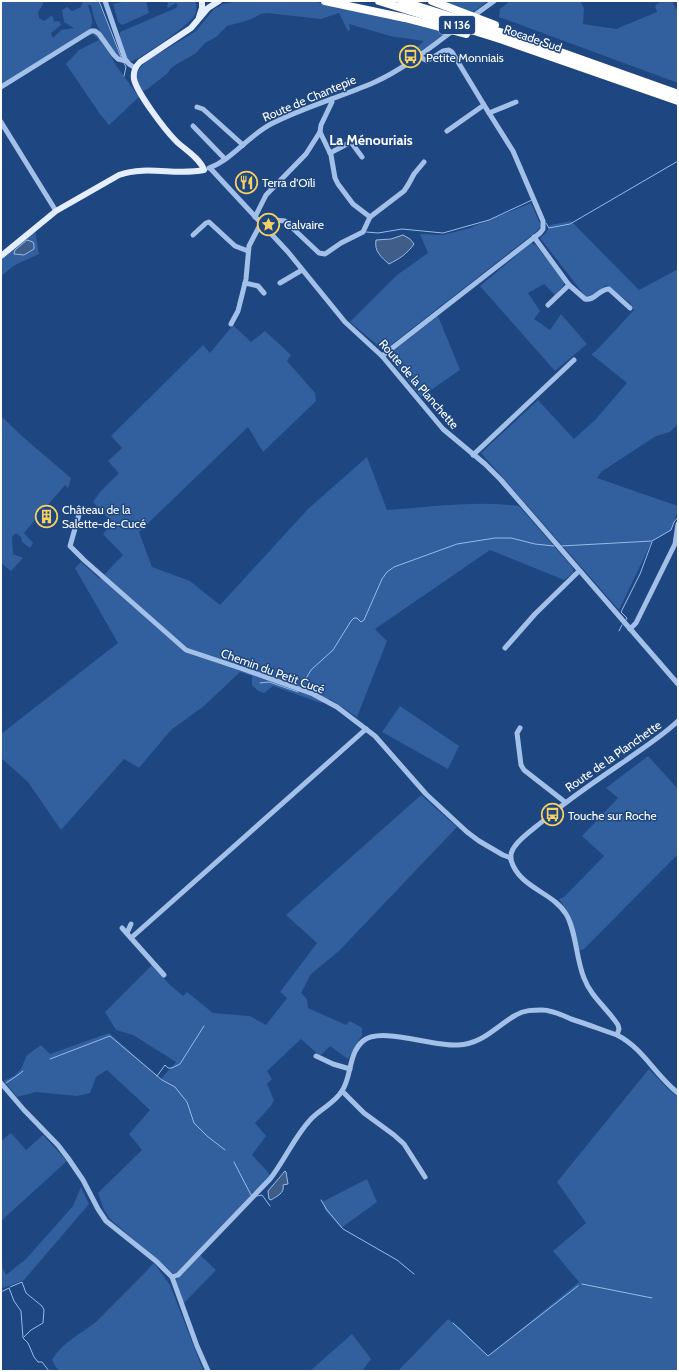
<svg xmlns="http://www.w3.org/2000/svg" width="679" height="1372" viewBox="0 0 679 1372" font-family="Cabin,sans-serif">
<style>
.green{fill:#325f9e}
.water{fill:#3f5d88;stroke:#96bbea}
.lines{fill:none;stroke-linecap:round;stroke-linejoin:round}
.stream{stroke:#96bbea;stroke-width:1}
.minor{stroke:#a3c0e8;stroke-width:5}
.major{stroke:#e5eefe;stroke-width:6}
.highway{stroke:#fff;stroke-width:8}
.labels{text-anchor:middle;dominant-baseline:central;stroke-width:3;stroke-linejoin:round;paint-order:stroke}
.shield{fill:#1e4680;stroke:#bcc8d9;stroke-width:1}
.shield-label{font-size:11px;font-weight:bold;fill:#fff}
.street-label{font-size:12px;fill:#fff;stroke:#1e4680}
.poi-label{font-size:12px;fill:#fff;stroke:#1e4680;text-anchor:start}
.quarter-label{font-size:14px;font-weight:bold;fill:#fff;stroke:#1e4680}
</style>
<rect width="100%" height="100%" fill="#1e4680"/>
<!-- green -->
<g class="green">
<path d="M1,1H44L42,6L38,12L39,18L44,21L51,16L53,17L54,22L58,21L60,22L61,25L51,33L53,38L61,30L74,28L64,22L62,10L67,7L72,11L81,7L83,1H98L121,58L117,57C104,39 95,27 91,5H88C90,13 95,21 90,29L1,86Z"/>
<polygon points="127,1 146,1 149,13 122,25 118,22 113,4"/>
<path d="M167,1H195C197,7 197,11 194,16C188,26 140,59 130,62L128,61L120,39V32L176,8L178,6L176,3L168,8L167,6L168,4Z"/>
<path d="M240,1H311L412,22L446,33L419,52L415,49L424,41L390,36L349,24L350,30L348,31L339,13L321,19L267,13L261,14L249,20L227,26L216,37L205,43L196,53L174,66L170,69L168,73L146,90L143,91C131,77 138,67 151,58C155,55 159,52 165,50L196,31L214,9L223,4Z"/>
<polygon points="438,1 488,1 472,13"/>
<polygon points="510,1 580,1 584,8 583,24 616,29 657,12 655,6 661,1 672,1 678,12 678,83 499,17 500,9"/>
<polygon points="90,33 95,33 112,55 110,54 115,64 139,97 109,125 100,114 66,64 79,50 99,40 93,34 84,38 1,90 1,88"/>
<polygon points="531,203 541,226 537,231 387,348 381,348 350,322 397,275 428,253 420,234 443,235 470,228"/>
<polygon points="571,221 639,290 678,269 678,424 670,432 656,436 601,472 597,478 678,506 678,510 671,530 652,541 619,610 481,453 538,400 574,439 595,420 627,383 591,354 596,351 634,310 630,303 606,285 595,294 586,297 540,238 546,233 550,225"/>
<polygon points="35,230 39,254 15,265 1,276 1,260"/>
<polygon points="531,243 536,245 564,281 564,285 555,295 544,284 528,293 540,311 534,319 550,330 561,314 587,344 555,371 480,286"/>
<polygon points="438,316 460,370 421,397 392,361 391,355 394,350"/>
<path d="M233,325L251,342L265,331L291,355L287,361L315,393L316,401L263,452L248,427L139,532L152,567L190,581L220,605L308,509L367,457L387,510C430,507 475,500 519,506L573,568V573L564,580L490,550L375,629L387,641L357,717L330,699L321,703L273,686L264,693L258,691L252,685V676L240,672L204,706L171,730L139,768L124,759L61,830L28,782L1,758V734L118,643L75,568L81,562L100,579L123,555L103,534L112,523L93,502L100,492L119,473L108,461L122,448L111,436L203,345L210,353Z"/>
<polygon points="1,416 23,437 71,478 68,488 65,485 24,533 33,543 30,548 22,542 21,537 16,533 12,537 13,554 23,558 11,571 1,563"/>
<polygon points="400,706 459,746 448,769 382,732"/>
<path d="M648,756L678,789V854L584,949L578,951C574,927 573,918 559,899L564,897L604,856L582,836L618,798L606,788Z"/>
<polygon points="421,795 457,827 339,951 311,974 301,993 307,999 308,1008 346,1025 350,1021 362,1028 362,1035 348,1059 330,1046 320,1056 301,1039 267,1071 272,1079 267,1084 274,1100 271,1106 255,1123 266,1136 252,1155 268,1172 270,1176 176,1274 172,1273 110,1219 104,1210 98,1193 142,1150 129,1134 150,1110 107,1070 96,1077 90,1093 77,1096 36,1092 17,1097 4,1081 14,1076 21,1069 27,1055 41,1045 50,1054 109,1033 161,1079 176,1062 133,1035 116,1030 105,1012 152,965 170,985 183,996 187,992 213,1013 250,1016 266,1025 287,998 280,992 317,943 286,915"/>
<polygon points="649,1069 667,1088 678,1097 678,1371 398,1371 448,1319 460,1328 488,1356 579,1282 553,1251 586,1223 557,1182"/>
<polygon points="11,1133 26,1150 43,1135 67,1161 1,1221 1,1141"/>
<polygon points="367,1179 377,1202 341,1228 325,1210 322,1202"/>
<polygon points="81,1187 89,1204 24,1280 3,1288 1,1282 1,1264 6,1275 26,1259 73,1206"/>
<polygon points="200,1255 216,1270 184,1303 175,1282 179,1276"/>
<path d="M154,1263L170,1285L203,1370L201,1371H60L55,1366L52,1360C62,1342 83,1333 98,1320C117,1301 136,1282 154,1263Z"/>
<polygon points="352,1334 371,1359 362,1371 310,1371"/>
</g>
<!-- water -->
<g class="water">
<path d="M403,235L410,239L414,244C407,254 399,259 389,264C381,257 374,251 376,240L391,239Z"/>
<polygon points="27,240 33,242 34,245 34,249 24,255 14,254 15,250"/>
<path d="M285,1171L286,1172L288,1184L283,1185C285,1193 277,1196 271,1200L269,1199L268,1191Z"/>
</g>
<g class="lines">
<!-- stream -->
<g class="stream">
<polyline points="99,1 121,57"/>
<polyline points="677,1 678,2"/>
<polyline points="124,63 126,67 124,76"/>
<polyline points="546,223 549,228 570,224 678,161"/>
<polyline points="366,232 378,233 402,229 443,233 489,220 532,200"/>
<polyline points="561,546 652,541 671,530 674,522 678,517"/>
<polyline points="626,620 627,618 621,612 640,574 652,542"/>
<polyline points="619,631 622,625"/>
<polyline points="260,683 269,682 298,692"/>
<polyline points="302,685 311,670 333,650 351,621 354,618 357,618 361,622 364,620 382,579 387,572 394,567 457,544 495,538 511,538 535,544 554,546"/>
<polyline points="50,1059 110,1036 162,1080 175,1087 187,1102 194,1123 207,1136 225,1150"/>
<polyline points="157,1076 165,1065 168,1068 172,1068 180,1064 204,1026"/>
<polyline points="6,1083 18,1075 23,1071"/>
<polyline points="234,1162 251,1195"/>
<polyline points="257,1196 262,1195 270,1206"/>
<polyline points="321,1200 327,1210 343,1229 397,1260 414,1274"/>
<polyline points="582,1284 652,1298"/>
<polyline points="10,1287 22,1282 26,1293 42,1306 44,1310 43,1323 31,1330 24,1337"/>
<polyline points="1,1292 9,1288 14,1301 21,1311 23,1338 28,1343 34,1357 38,1362 42,1362 49,1371"/>
<polyline points="453,1323 488,1356 578,1286"/>
</g>
<!-- minor -->
<g class="minor">
<polyline points="105,1 125,59 129,64 135,68"/>
<polyline points="472,17 494,1"/>
<polyline points="419,56 427,61 443,51 449,50 452,52 484,105 447,131"/>
<polyline points="1,87 91,31 95,31 99,34 114,55 118,59 126,61"/>
<polyline points="331,99 332,102 321,125 320,132 331,155 335,178 338,184 353,204 370,217"/>
<polyline points="197,107 203,109 243,145"/>
<polyline points="489,113 516,102"/>
<polyline points="1,122 56,211"/>
<polyline points="193,126 225,159"/>
<polyline points="330,153 351,142 362,157"/>
<path d="M209,168C233,159 248,136 271,124C304,107 341,97 375,82C404,69 429,48 454,30"/>
<polyline points="210,168 288,252 345,322 382,356 443,429 485,464 501,480 678,684"/>
<polyline points="255,217 266,195 306,154 320,132"/>
<polyline points="261,223 274,220 285,221 319,253 325,254 341,243 363,232 370,217 404,191 408,185 414,174 424,162"/>
<polyline points="193,235 206,223 209,222 235,246 248,251"/>
<polyline points="534,237 569,285 548,305"/>
<polyline points="245,283 258,286 264,293"/>
<polyline points="280,283 302,270"/>
<path d="M569,285L585,299C595,301 599,289 609,289L630,308"/>
<polyline points="231,324 238,311 246,279 249,246 261,223"/>
<polyline points="382,356 540,233 543,229 543,221 513,151 484,105"/>
<polyline points="473,455 574,360"/>
<polyline points="80,511 70,546 84,560 186,650 243,669 313,694 337,707 375,736 426,794 467,832 479,841 503,855 511,858"/>
<polyline points="630,629 636,623 675,544 678,524"/>
<polyline points="505,648 535,614 579,571"/>
<polyline points="520,728 517,733 521,765 524,770 565,802"/>
<polyline points="122,928 164,975"/>
<polyline points="127,933 131,924"/>
<polyline points="131,938 366,729"/>
<path d="M617,1035L619,1029L618,1025C607,1008 591,997 584,978C576,959 576,930 566,914C553,892 519,888 511,860C510,855 512,850 515,846C522,836 535,828 544,820C570,798 597,780 625,761C643,748 662,736 678,721"/>
<polyline points="316,1056 333,1064 350,1069"/>
<path d="M1,1083L24,1110L58,1145L68,1158L83,1180L98,1209L106,1221L156,1261L172,1277L178,1275L270,1179C285,1160 294,1137 311,1119C320,1109 335,1103 342,1091C352,1076 348,1054 363,1041C380,1026 434,1047 458,1045C483,1044 496,1026 516,1015C524,1010 533,1010 542,1010C552,1010 562,1015 571,1019C587,1024 602,1030 617,1035C643,1048 655,1075 678,1093"/>
<polyline points="342,1091 364,1113 394,1135 404,1144 425,1177"/>
<polyline points="172,1277 197,1346 208,1371"/>
</g>
<!-- major -->
<g class="major">
<polyline points="199,17 202,8 202,1"/>
<path d="M1,256L56,211L119,175C147,165 176,176 204,170C200,158 184,149 176,141C165,130 137,93 134,79C133,72 135,67 140,62L191,28L208,8L219,1"/>
</g>
<!-- highway -->
<g class="highway">
<polyline points="325,1 405,18 466,34"/>
<polyline points="379,1 503,40 678,101"/>
<polyline points="401,1 535,43 678,94"/>
<polyline points="432,1 495,25"/>
</g>
</g>
<!-- icons -->
<defs>
<symbol id="bus-ring" viewBox="-11 -11 22 22"><circle r="9.5" fill="#1e4680" stroke="#f7d062" stroke-width="1.5"/><path d="M-5-6H5V4H4V6H2V4H-2V6H-4V4H-5ZM-3.5-4V0h7V-4ZM-3.5 1.2v1.5H-2V1.2ZM2 1.2v1.5H3.5V1.2Z" fill="#f7d062"/></symbol>
<symbol id="restaurant-ring" viewBox="-11 -11 22 22"><circle r="9.5" fill="#1e4680" stroke="#f7d062" stroke-width="1.5"/><path d="M-5-6h1v4h1v-4h1v4h1v-4h1v5L-1.5 .5V6h-2V.5L-5-1ZM5-6V6H3V1.5H1.5Q1.5-4 5-6Z" fill="#f7d062"/></symbol>
<symbol id="sight-ring" viewBox="-11 -11 22 22"><circle r="9.5" fill="#1e4680" stroke="#f7d062" stroke-width="1.5"/><path d="M0-6L1.8-2.2L6-1.7L2.9 1.2L3.7 5.4L0 3.3L-3.7 5.4L-2.9 1.2L-6-1.7L-1.8-2.2Z" fill="#f7d062"/></symbol>
<symbol id="building-ring" viewBox="-11 -11 22 22"><circle r="9.5" fill="#1e4680" stroke="#f7d062" stroke-width="1.5"/><path d="M-4-6H4V6H1V3H-1V6H-4ZM-2.5-4.3h1.7v1.8h-1.7ZM.8-4.3h1.7v1.8H.8ZM-2.5-1h1.7V.8h-1.7ZM.8-1h1.7V.8H.8Z" fill="#f7d062"/></symbol>
</defs>
<g fill-rule="evenodd">
<use href="#bus-ring" x="398" y="44" width="25" height="25"/>
<use href="#restaurant-ring" x="234" y="170" width="25" height="25"/>
<use href="#sight-ring" x="256" y="212" width="25" height="25"/>
<use href="#building-ring" x="34" y="504" width="25" height="25"/>
<use href="#bus-ring" x="540" y="802" width="25" height="25"/>
</g>
<g class="labels">
<!-- shield labels -->
<rect class="shield" x="439" y="16" width="36" height="18" rx="3"/>
<g class="shield-label">
<text x="457" y="25">N 136</text>
</g>
<!-- street labels -->
<g class="street-label">
<text transform="translate(533 38) rotate(19)">Rocade Sud</text>
<text transform="translate(309 98) rotate(-23)">Route de Chantepie</text>
<text transform="translate(419 384) rotate(49)">Route de la Planchette</text>
<text transform="translate(273 671) rotate(20)">Chemin du Petit Cucé</text>
<text transform="translate(613 756) rotate(-35)">Route de la Planchette</text>
</g>
<!-- poi labels -->
<g class="poi-label">
<text x="426" y="57">Petite Monniais</text>
<text x="262" y="182">Terra d'Oïli</text>
<text x="284" y="224">Calvaire</text>
<text x="62" y="509">Château de la<tspan x="62" dy="14">Salette-de-Cucé</tspan></text>
<text x="568" y="815">Touche sur Roche</text>
</g>
<!-- quarter labels -->
<g class="quarter-label">
<text x="371" y="140">La Ménouriais</text>
</g>
</g>
<!-- border -->
<rect width="679" height="1372" fill="none" stroke="#ffffff" stroke-width="4"/>
</svg>
